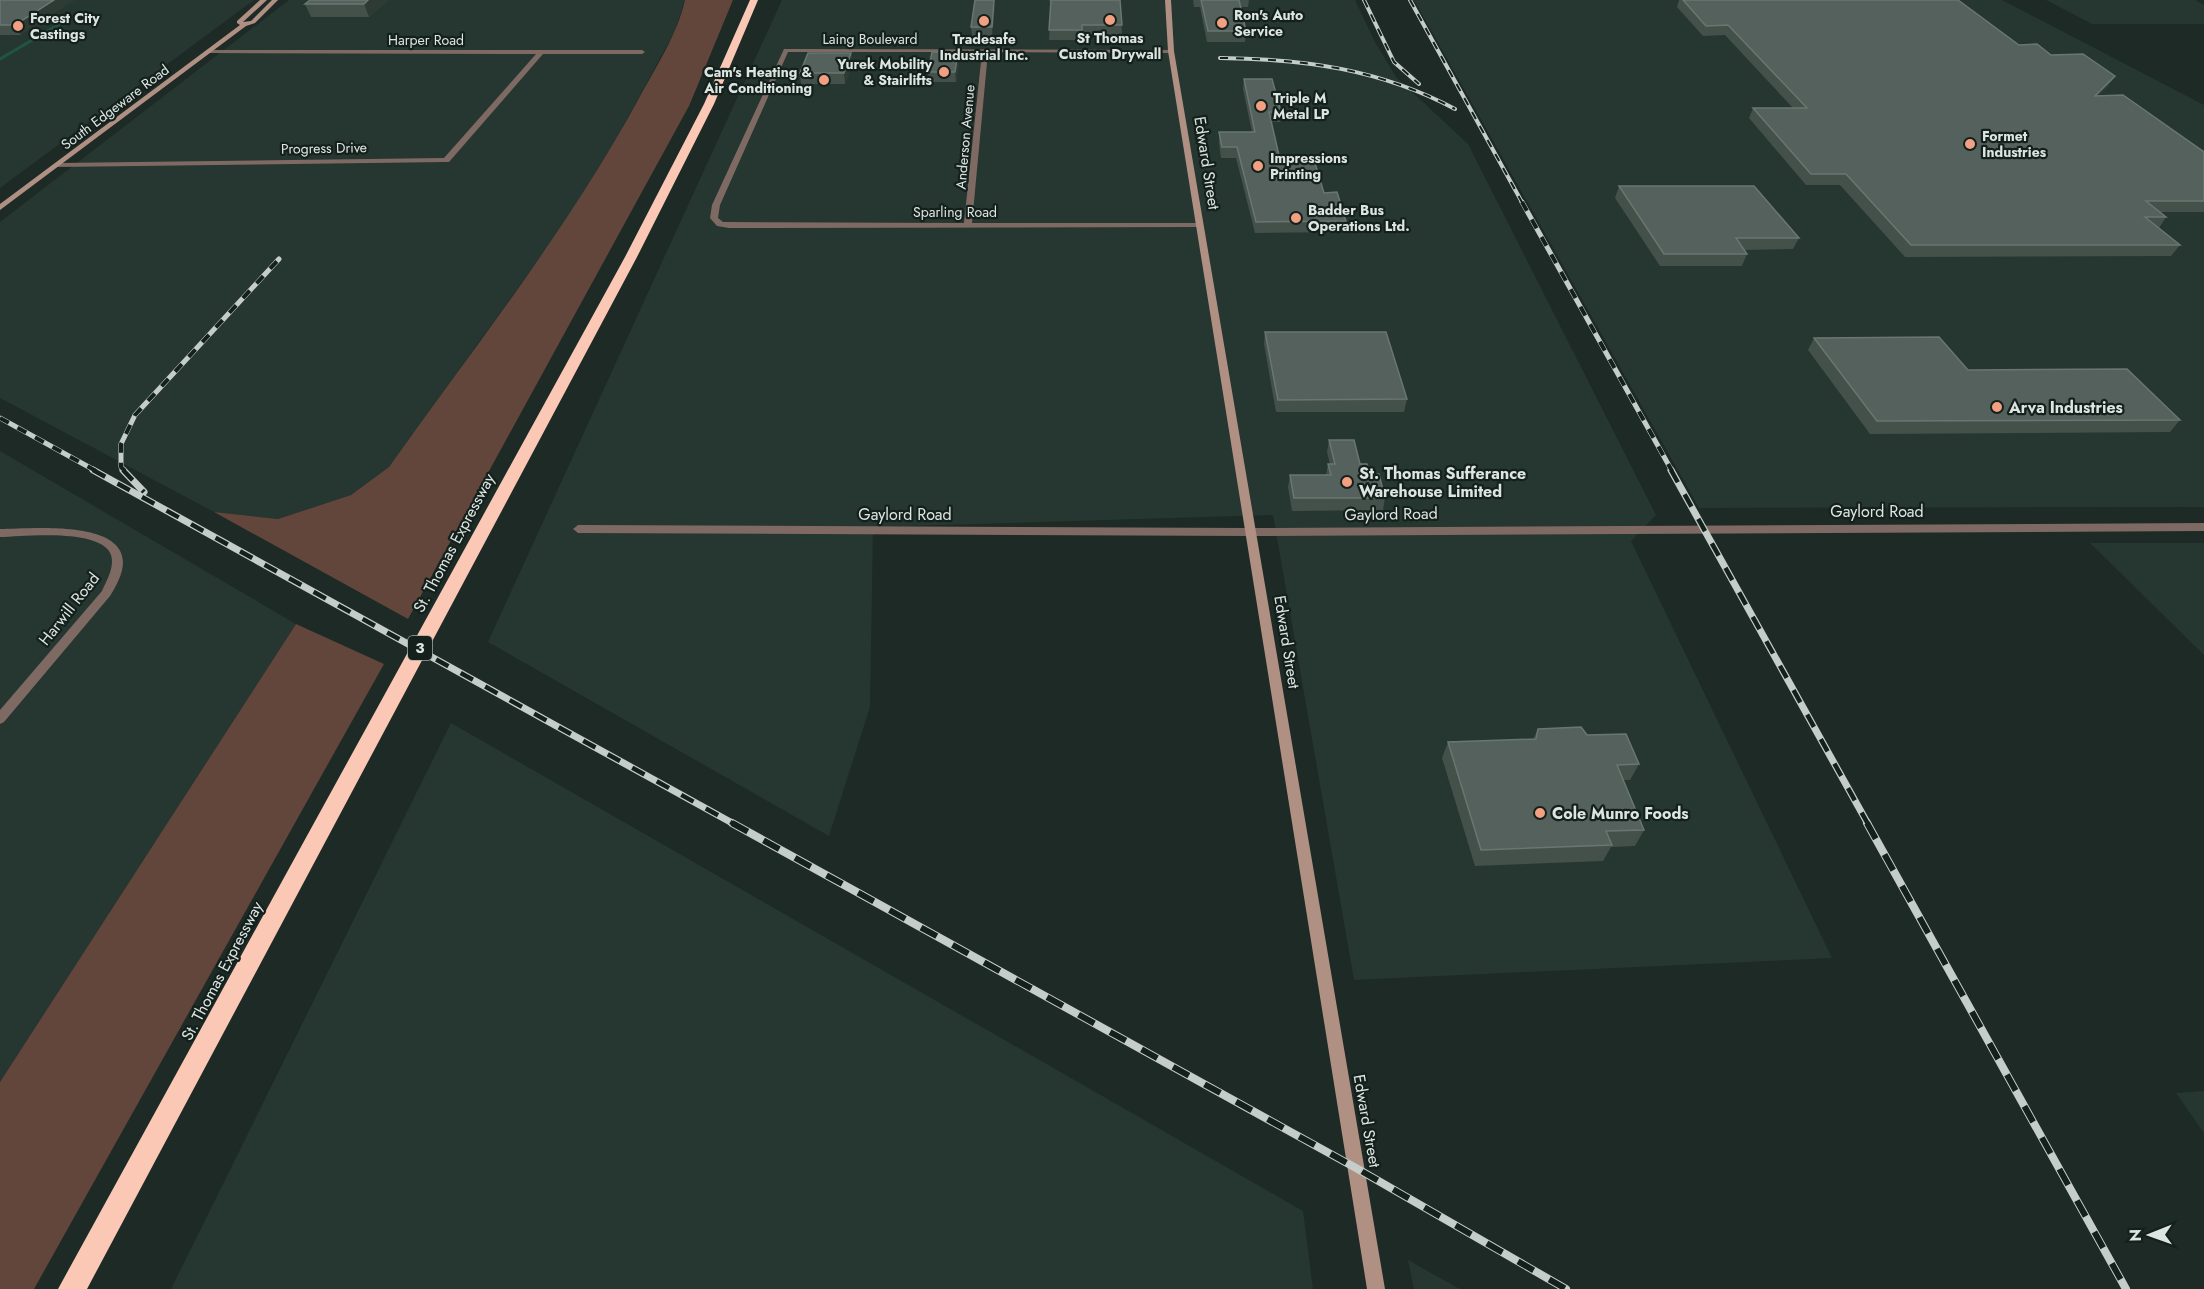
<svg xmlns="http://www.w3.org/2000/svg" width="2204" height="1289" viewBox="0 0 2204 1289" font-family="Jost,sans-serif">
<style>
.built{fill:#253730}
.green{fill:#62453b}
.lines{fill:none;stroke-linecap:round;stroke-linejoin:round}
.stream{stroke:#205443;stroke-width:3}
.street{fill:#7f6a63;fill-rule:evenodd}
.secondary{fill:#b19084;fill-rule:evenodd}
.highway{fill:#fbc8b6;fill-rule:evenodd}
.rail-far3-casing{stroke:#c4cdca;stroke-width:4}
.rail-far2-casing{stroke:#c4cdca;stroke-width:5}
.rail-far1-casing{stroke:#c4cdca;stroke-width:7}
.rail-casing{stroke:#c4cdca;stroke-width:8}
.rail-far3{stroke:#14201b;stroke-width:2;stroke-dasharray:8;stroke-linecap:butt}
.rail-far2{stroke:#14201b;stroke-width:4;stroke-dasharray:10;stroke-linecap:butt}
.rail-far1{stroke:#14201b;stroke-width:4.5;stroke-dasharray:14;stroke-linecap:butt}
.rail{stroke:#14201b;stroke-width:6;stroke-dasharray:18;stroke-linecap:butt}
.wall{fill:#44514b}
.shaded-wall{fill:#2e3b35}
.building{fill:#55615c;stroke:#6a7671;stroke-width:1.5}
.poi-dot{fill:#f2a081;stroke:#14201b;stroke-width:2}
.labels{text-anchor:middle;dominant-baseline:central;stroke-width:4.5;stroke-linejoin:round;paint-order:stroke}
.far-poi-label{font-size:14px;font-weight:bold;fill:#dde5e2;stroke:#14201b;text-anchor:start}
.far-street-label{font-size:14px;fill:#dde5e2;stroke:#14201b}
.shield{fill:#14201b;stroke:#a1aaa6;stroke-width:1.5}
.shield-label{font-size:15px;font-weight:bold;fill:#dde5e2}
.street-label{font-size:16px;fill:#dde5e2;stroke:#14201b}
.poi-label{font-size:16px;font-weight:bold;fill:#dde5e2;stroke:#14201b;text-anchor:start}
</style>
<rect width="100%" height="100%" fill="#1d2a25"/>
<!-- built -->
<g class="built">
<polygon points="0,0 254,0 0,188"/>
<polygon points="289,0 685,0 674,33 617,137 564,224 389,467 351,495 278,519 214,512 0,398 0,222"/>
<polygon points="782,0 1355,0 1375,42 1396,77 1468,144 1656,515 1631,541 1832,958 1354,980 1273,515 873,527 870,707 829,836 488,642"/>
<polygon points="1414,0 2002,0 2204,105 2204,507 1699,508"/>
<polygon points="2046,0 2195,0 2204,5 2204,24 2092,24"/>
<polygon points="0,451 296,624 0,1082"/>
<polygon points="2090,543 2204,543 2204,655"/>
<polygon points="451,723 1303,1211 1313,1289 171,1289"/>
<polygon points="2204,1091 2204,1133 2176,1093"/>
<polygon points="1408,1260 1460,1289 1414,1289"/>
</g>
<!-- green -->
<g class="green">
<path d="M685,0H733L689,106L408,619L214,512L278,519L351,495L389,467C475,346 568,229 639,98C656,67 677,35 685,0Z"/>
<polygon points="296,624 384,664 34,1289 0,1289 0,1082"/>
</g>
<g class="lines">
<!-- stream -->
<polyline class="stream" points="0,59 63,22"/>
<!-- street -->
<g class="street">
<path d="M784,49L1173,50L1174,51L1171,53L988,52L972,223H1199L1203,225L1199,227L729,228L717,226L710,218L712,205ZM788,52H982L964,223L723,222L718,218L720,205Z"/>
<polygon points="210,50 642,50 645,52 642,54 543,54 449,162 446,162 55,167 55,163 58,163 444,158 536,54 208,53 208,51"/>
<polygon points="2204,523 2204,531 1250,536 578,533 573,529 578,525 1250,528"/>
<path d="M0,529C28,529 122,519 123,562C123,574 116,586 110,596L4,722L0,724V710L102,591C107,580 117,563 109,551C94,529 24,536 0,537Z"/>
</g>
<!-- secondary -->
<g class="secondary">
<polygon points="260,0 267,0 243,22 251,21 272,0 278,0 255,23 246,26 0,210 0,204 240,25 237,23 237,21"/>
<polygon points="1165,0 1171,0 1174,51 1385,1289 1367,1289 1168,51"/>
</g>
<!-- highway -->
<polygon class="highway" points="750,0 758,0 714,104 637,257 87,1289 58,1289 625,257 704,104"/>
<defs>
<g id="rail-far3">
<polyline points="1364,0 1394,62 1419,84"/>
<polyline points="1410,0 1523,204"/>
<path d="M1220,58C1304,59 1380,69 1455,109"/>
</g>
<g id="rail-far2">
<polyline points="1522,202 1672,471"/>
<polyline points="0,418 96,471"/>
<polyline points="125,471 121,467 121,444 135,415 279,259"/>
</g>
<g id="rail-far1">
<polyline points="93,470 734,824"/>
<polyline points="123,470 144,492"/>
<polyline points="1671,470 1868,824"/>
</g>
<g id="rail">
<polyline points="732,823 1356,1168 1566,1289"/>
<polyline points="1867,823 2126,1289"/>
</g>
</defs>
<!-- rail-far3 casing -->
<use href="#rail-far3" class="rail-far3-casing"/>
<!-- rail-far2 casing -->
<use href="#rail-far2" class="rail-far2-casing"/>
<!-- rail-far1 casing -->
<use href="#rail-far1" class="rail-far1-casing"/>
<!-- rail casing -->
<use href="#rail" class="rail-casing"/>
<!-- rail-far3 -->
<use href="#rail-far3" class="rail-far3"/>
<!-- rail-far2 -->
<use href="#rail-far2" class="rail-far2"/>
<!-- rail-far1 -->
<use href="#rail-far1" class="rail-far1"/>
<!-- rail -->
<use href="#rail" class="rail"/>
</g>
<!-- wall -->
<g class="wall">
<polygon points="0,0 21,35 0,35"/>
<polygon points="388,0 369,17 311,17 305,4"/>
<polygon points="1049,0 1120,0 1122,35 1082,35 1082,40 1049,40 1051,2 1050,2"/>
<polygon points="1193,0 1249,0 1248,7 1240,7 1246,31 1245,42 1207,42 1200,7 1194,7"/>
<polygon points="1679,0 1958,0 2019,45 2115,76 2108,86 2099,95 2204,152 2204,212 2161,212 2166,217 2159,228 2180,245 2171,256 1905,257 1840,185 1806,185 1749,118 1753,108 1793,108 1725,35 1703,36 1677,7"/>
<polygon points="995,5 992,37 972,37 971,27"/>
<polygon points="958,52 959,62 956,82 929,82 928,72"/>
<polygon points="851,53 853,63 845,84 801,84 800,73"/>
<polygon points="1244,79 1281,112 1280,122 1271,122 1281,164 1324,193 1346,221 1344,232 1255,233 1236,158 1221,158 1219,143 1219,132 1252,132 1243,89"/>
<polygon points="1619,186 1799,238 1793,249 1744,250 1747,254 1742,266 1660,266 1615,198"/>
<polygon points="1265,332 1407,399 1404,412 1276,412 1264,344"/>
<polygon points="1814,338 1968,370 2180,420 2170,432 1870,434 1808,350"/>
<polygon points="1329,440 1360,464 1370,475 1385,498 1383,510 1292,511 1288,487 1290,475 1326,475 1328,464 1330,464 1327,452"/>
<polygon points="1538,729 1587,735 1639,764 1630,780 1623,780 1644,830 1635,846 1611,847 1603,861 1475,866 1442,758 1448,742 1533,739"/>
</g>
<!-- shaded-wall -->
<g class="shaded-wall">
<polygon points="54,0 75,0 21,35 15,25"/>
<polygon points="368,0 388,0 369,17 364,4"/>
<polygon points="994,0 995,5 992,37 992,27"/>
<polygon points="958,52 959,62 956,82 955,72"/>
<polygon points="851,53 853,63 845,84 844,73"/>
<polygon points="2115,76 2108,86 2088,106 2095,96"/>
</g>
<!-- building -->
<g class="building">
<polygon points="0,0 54,0 15,25 0,25"/>
<polygon points="310,0 368,0 364,4 305,4"/>
<polygon points="975,0 994,0 992,27 971,27"/>
<polygon points="1051,0 1120,0 1122,25 1082,25 1082,30 1049,30"/>
<polygon points="1201,0 1239,0 1246,31 1208,31"/>
<polygon points="1683,0 1958,0 2019,45 2037,44 2051,55 2083,54 2115,76 2095,96 2123,95 2204,152 2204,201 2146,201 2166,217 2145,217 2180,245 1911,245 1846,174 1811,174 1753,108 1807,108 1728,25 1706,26"/>
<polygon points="932,52 958,52 955,72 928,72"/>
<polygon points="808,53 851,53 844,73 800,73"/>
<polygon points="1244,79 1272,79 1281,112 1269,112 1281,164 1315,163 1324,193 1337,192 1346,221 1256,222 1237,147 1222,147 1219,132 1255,132"/>
<polygon points="1619,186 1754,186 1799,238 1736,238 1747,254 1664,254"/>
<polygon points="1265,332 1386,332 1407,399 1278,400"/>
<polygon points="1939,337 1968,370 2127,369 2180,420 1877,421 1814,338"/>
<polygon points="1329,440 1354,440 1360,464 1367,464 1370,475 1379,474 1385,498 1294,498 1290,475 1331,475 1328,464 1335,464"/>
<polygon points="1581,727 1587,735 1626,734 1639,764 1617,765 1644,830 1606,831 1612,845 1481,850 1448,742 1536,739 1538,729"/>
</g>
<!-- markers -->
<g class="poi-dot">
<circle cx="1110" cy="20" r="6"/>
<circle cx="984" cy="21" r="6"/>
<circle cx="1222" cy="23" r="6"/>
<circle cx="18" cy="26" r="6"/>
<circle cx="944" cy="72" r="6"/>
<circle cx="824" cy="80" r="6"/>
<circle cx="1261" cy="106" r="6"/>
<circle cx="1970" cy="144" r="6"/>
<circle cx="1258" cy="166" r="6"/>
<circle cx="1296" cy="218" r="6"/>
<circle cx="1997" cy="407" r="6"/>
<circle cx="1347" cy="482" r="6"/>
<circle cx="1540" cy="813" r="6"/>
</g>
<g class="labels">
<!-- far-poi labels -->
<g class="far-poi-label">
<text x="1234" y="15">Ron's Auto<tspan x="1234" dy="16">Service</tspan></text>
<text x="30" y="18">Forest City<tspan x="30" dy="16">Castings</tspan></text>
<text x="1110" y="38" text-anchor="middle">St Thomas<tspan x="1110" dy="16">Custom Drywall</tspan></text>
<text x="984" y="39" text-anchor="middle">Tradesafe<tspan x="984" dy="16">Industrial Inc.</tspan></text>
<text x="932" y="64" text-anchor="end">Yurek Mobility<tspan x="932" dy="16">&amp; Stairlifts</tspan></text>
<text x="812" y="72" text-anchor="end">Cam's Heating &amp;<tspan x="812" dy="16">Air Conditioning</tspan></text>
<text x="1273" y="98">Triple M<tspan x="1273" dy="16">Metal LP</tspan></text>
<text x="1982" y="136">Formet<tspan x="1982" dy="16">Industries</tspan></text>
<text x="1270" y="158">Impressions<tspan x="1270" dy="16">Printing</tspan></text>
<text x="1308" y="210">Badder Bus<tspan x="1308" dy="16">Operations Ltd.</tspan></text>
</g>
<!-- far-street labels -->
<g class="far-street-label">
<text x="870" y="39">Laing Boulevard</text>
<text x="426" y="40">Harper Road</text>
<text transform="translate(115 107) rotate(-37)">South Edgeware Road</text>
<text transform="translate(965 137) rotate(-85)">Anderson Avenue</text>
<text transform="translate(324 148) rotate(-1)">Progress Drive</text>
<text x="955" y="212">Sparling Road</text>
</g>
<!-- shield labels -->
<rect class="shield" x="408" y="636" width="24" height="24" rx="4.5"/>
<g class="shield-label">
<text x="420" y="648">3</text>
</g>
<!-- street labels -->
<g class="street-label">
<text transform="translate(1207 163) rotate(81)">Edward Street</text>
<text x="1877" y="511">Gaylord Road</text>
<text x="905" y="514">Gaylord Road</text>
<text transform="translate(1391 514) rotate(-1)">Gaylord Road</text>
<text transform="translate(454 543) rotate(-62)">St. Thomas Expressway</text>
<text transform="translate(69 609) rotate(-52)">Harwill Road</text>
<text transform="translate(1287 642) rotate(81)">Edward Street</text>
<text transform="translate(222 971) rotate(-62)">St. Thomas Expressway</text>
<text transform="translate(1367 1121) rotate(80)">Edward Street</text>
</g>
<!-- poi labels -->
<g class="poi-label">
<text x="2009" y="407">Arva Industries</text>
<text x="1359" y="473">St. Thomas Sufferance<tspan x="1359" dy="18">Warehouse Limited</tspan></text>
<text x="1552" y="813">Cole Munro Foods</text>
</g>
</g>
<!-- north arrow -->
<g transform="translate(2150 1235) rotate(269)" stroke="#14201b" stroke-width="4.5" paint-order="stroke">
<path d="M0-4.5L10 22L0 15L-10 22Z" fill="#dde5e2"/>
<text y="-9" font-size="16" font-weight="bold" text-anchor="middle" fill="#dde5e2">N</text>
</g>
</svg>
